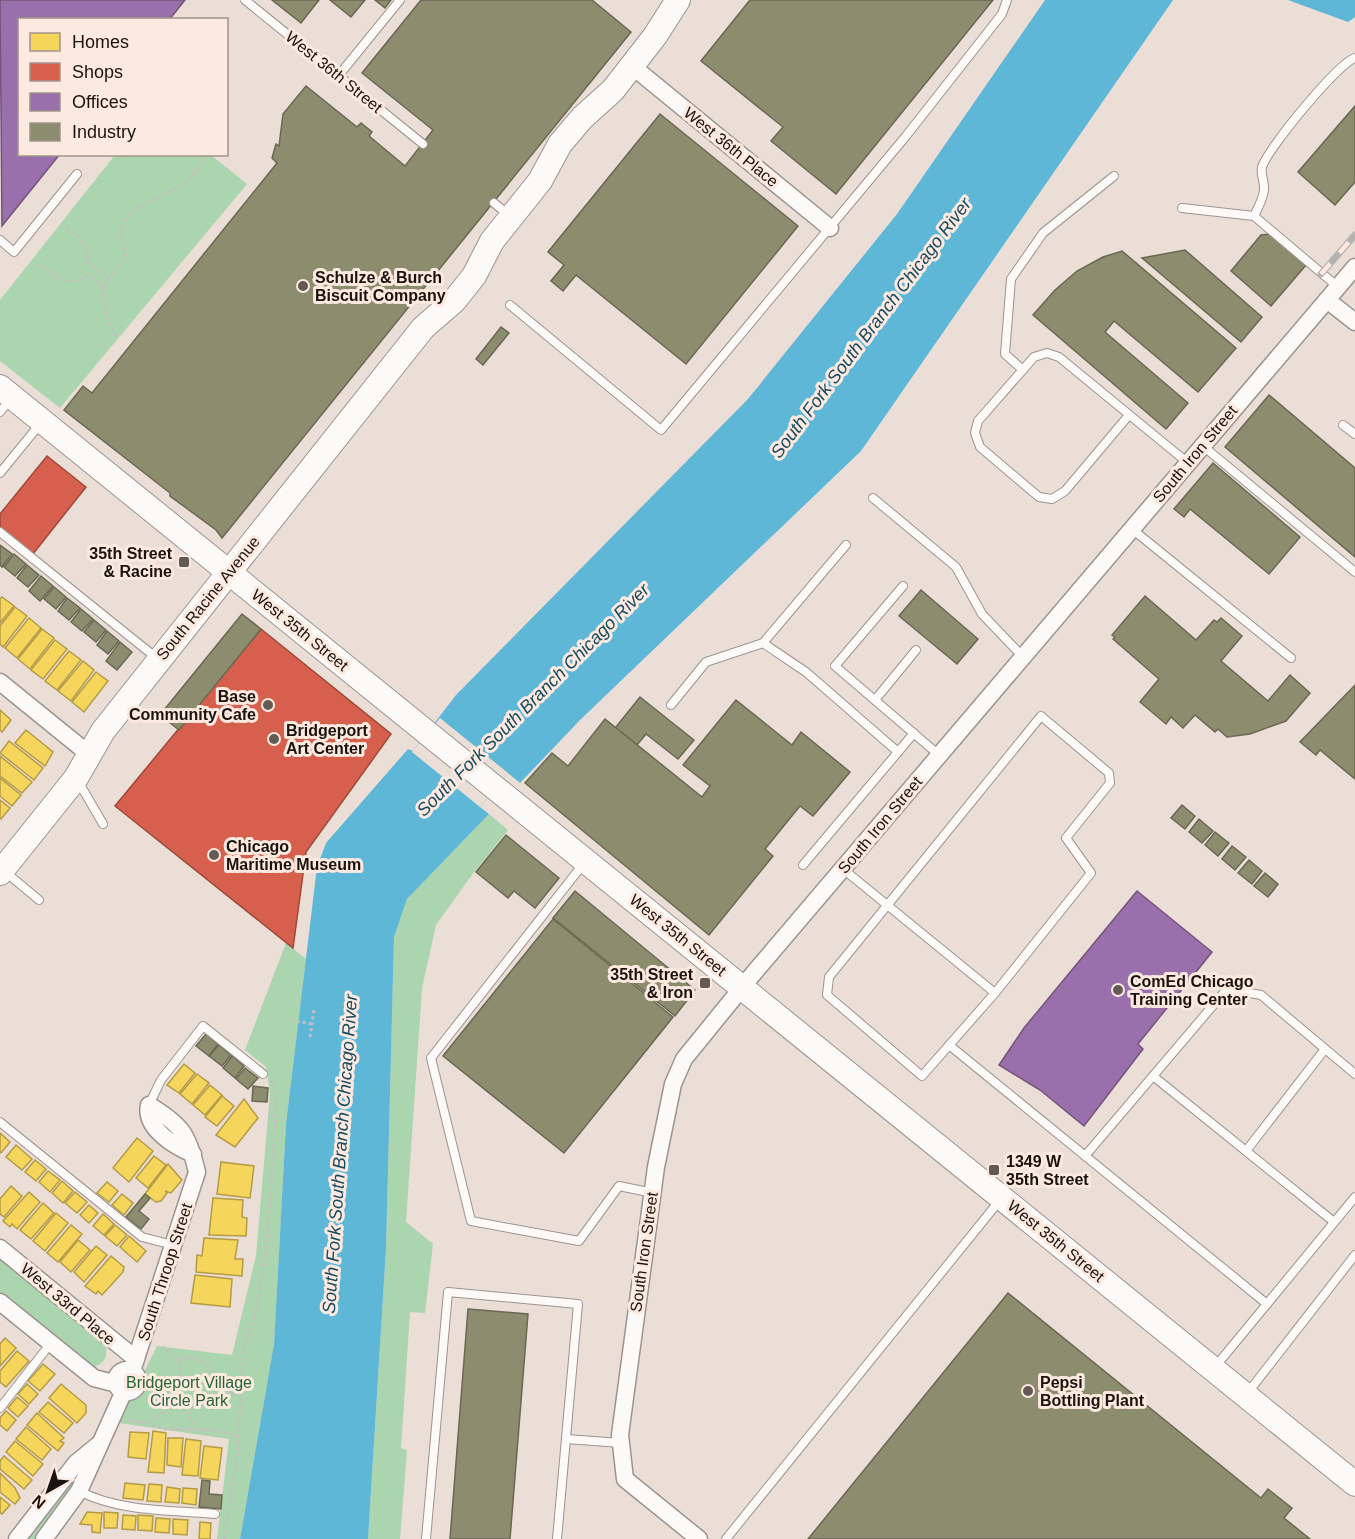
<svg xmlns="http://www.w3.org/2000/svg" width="1355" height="1539" viewBox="0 0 1355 1539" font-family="Helvetica,sans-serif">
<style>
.green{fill:#aad5ae}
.water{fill:#5fb7d8}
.pier{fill:#eaded7}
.homes{fill:#f6d55c;stroke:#b49b45;stroke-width:1.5}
.shops{fill:#d6604d;stroke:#9e493a;stroke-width:1.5}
.offices{fill:#9970ab;stroke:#73547c;stroke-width:1.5}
.industry{fill:#8c8c6e;stroke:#6a6852;stroke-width:1.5}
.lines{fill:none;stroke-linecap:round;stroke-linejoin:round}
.lane-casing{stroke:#9d948f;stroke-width:10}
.street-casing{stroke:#9d948f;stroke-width:19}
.secondary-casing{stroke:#9d948f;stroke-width:26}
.path{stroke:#c4c0be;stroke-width:3;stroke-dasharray:3 3;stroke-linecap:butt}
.lane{stroke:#fcfaf9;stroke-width:8}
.street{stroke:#fcfaf9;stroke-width:16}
.secondary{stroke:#fcfaf9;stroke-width:24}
.rail-casing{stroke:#b5b3b1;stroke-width:7}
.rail{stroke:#fce9df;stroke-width:4.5;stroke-dasharray:14;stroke-linecap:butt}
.poi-dot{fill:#635a55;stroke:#fce9df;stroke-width:2}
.labels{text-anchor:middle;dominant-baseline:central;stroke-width:6;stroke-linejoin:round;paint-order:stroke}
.street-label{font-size:16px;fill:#1b130f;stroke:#fce9df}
.poi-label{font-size:16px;font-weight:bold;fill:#1b130f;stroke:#fce9df;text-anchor:start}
.park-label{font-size:16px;fill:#256439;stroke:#fce9df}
.water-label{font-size:18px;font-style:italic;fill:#184a5f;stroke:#fce9df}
</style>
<rect width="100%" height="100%" fill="#eaded7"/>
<!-- green -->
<g class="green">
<polygon points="115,155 211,155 247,184 60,408 0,361 0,300"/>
<polygon points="489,814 508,830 474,872 436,925 422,988 406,1222 433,1244 425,1313 410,1312 401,1448 407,1450 400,1539 368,1539 386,1249 394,937 407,899"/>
<polygon points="286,943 306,959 286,1124 274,1344 240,1539 217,1539 229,1439 119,1423 157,1346 232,1355 256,1256 270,1093 266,1067 245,1050"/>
<path d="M0,1257L101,1338C111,1352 107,1364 90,1368L0,1299Z"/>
<polygon points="91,1457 42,1539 25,1539"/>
</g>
<!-- water -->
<g class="water">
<polygon points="1045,0 1173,0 861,451 580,720 520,783 508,773 480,807 489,814 407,899 394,937 386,1249 368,1539 240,1539 274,1344 286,1124 317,867 326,843 408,749 413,751 456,695 748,399 897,214"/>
<polygon points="1288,0 1355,0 1355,17 1348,22"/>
</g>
<!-- pier -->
<polygon class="pier" points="440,718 508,773 480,807 412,752"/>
<!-- homes -->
<g class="homes">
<polygon points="2,597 14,606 0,623 0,599"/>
<polygon points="15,607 27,616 3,647 0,644 0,626"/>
<polygon points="29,618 41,628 17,658 5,648"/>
<polygon points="42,629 54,638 30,669 18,659"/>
<polygon points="55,640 67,649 43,679 31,670"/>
<polygon points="69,651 81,660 57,690 45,681"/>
<polygon points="83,661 94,670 71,701 58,691"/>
<polygon points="96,672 108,681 84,712 72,702"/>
<polygon points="0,710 11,720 2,732 0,730"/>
<polygon points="26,730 53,752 45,766 15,743"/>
<polygon points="9,741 43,768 34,780 0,753"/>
<polygon points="0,756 32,782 22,793 0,776"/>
<polygon points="0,778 21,795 12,806 0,796"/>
<polygon points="0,800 10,808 1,819 0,818"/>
<polygon points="184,1064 195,1073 179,1093 167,1085"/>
<polygon points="197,1074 209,1083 192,1104 180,1094"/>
<polygon points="210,1085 222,1095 205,1115 193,1105"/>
<polygon points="222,1096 234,1106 217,1126 205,1117"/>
<polygon points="244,1099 258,1118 235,1147 216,1135"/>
<polygon points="0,1133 10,1142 1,1153 0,1152"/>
<polygon points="137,1138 153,1151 129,1182 113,1168"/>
<polygon points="16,1145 32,1159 22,1170 6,1157"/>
<polygon points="154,1156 166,1165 148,1188 136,1178"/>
<polygon points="35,1160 46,1169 36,1181 25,1172"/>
<polygon points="221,1162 254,1166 250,1198 217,1194"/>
<polygon points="168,1164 182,1180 171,1193 165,1191 167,1193 161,1201 156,1202 145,1194"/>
<polygon points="48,1171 60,1180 50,1192 39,1182"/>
<polygon points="62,1181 73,1191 63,1203 52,1193"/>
<polygon points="107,1182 118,1191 109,1202 97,1193"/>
<polygon points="11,1186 22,1196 4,1217 0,1214 0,1199"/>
<polygon points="29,1192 40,1202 17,1229 12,1224 10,1227 3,1221"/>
<polygon points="75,1192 87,1202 77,1213 65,1203"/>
<polygon points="122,1194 133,1203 124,1215 112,1205"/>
<polygon points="213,1198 243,1200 242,1217 247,1218 246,1236 209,1235"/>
<polygon points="43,1203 54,1213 31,1239 20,1230"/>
<polygon points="89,1205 98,1213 89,1223 80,1215"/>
<polygon points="56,1213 68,1223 45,1251 33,1241"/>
<polygon points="103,1214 114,1224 104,1235 93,1226"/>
<polygon points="71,1225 82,1234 58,1262 47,1253"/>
<polygon points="115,1225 127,1235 117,1246 105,1236"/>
<polygon points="129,1236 146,1251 137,1262 120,1247"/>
<polygon points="204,1238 238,1240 235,1259 243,1259 242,1276 196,1272 197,1255 202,1256"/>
<polygon points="78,1240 90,1250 71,1272 60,1262"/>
<polygon points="96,1246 107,1255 84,1282 74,1272"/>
<polygon points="111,1256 124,1267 123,1272 102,1295 98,1291 96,1294 85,1286"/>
<polygon points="195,1275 232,1279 230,1307 191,1303"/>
<polygon points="5,1338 16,1348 0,1366 0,1344"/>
<polygon points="17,1351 29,1361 6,1387 0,1382 0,1371"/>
<polygon points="43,1364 55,1374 40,1391 28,1381"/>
<polygon points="27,1384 38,1394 29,1404 18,1394"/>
<polygon points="61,1384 86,1405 86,1413 77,1423 49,1398"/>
<polygon points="17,1397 28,1406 18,1417 8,1408"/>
<polygon points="48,1402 73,1423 64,1433 39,1412"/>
<polygon points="6,1411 16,1420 7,1431 0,1425 0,1418"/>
<polygon points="37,1413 64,1438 60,1441 64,1443 58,1451 27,1425"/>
<polygon points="26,1427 51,1449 42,1460 16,1439"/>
<polygon points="153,1431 166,1433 164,1473 148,1472"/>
<polygon points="130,1432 149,1433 146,1459 128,1457"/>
<polygon points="168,1438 183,1438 181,1467 167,1465"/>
<polygon points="186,1439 201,1441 198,1476 182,1475"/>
<polygon points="15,1441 43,1464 33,1476 6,1452"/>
<polygon points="204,1446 222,1448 218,1480 200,1478"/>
<polygon points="4,1456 32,1480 24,1489 0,1469 0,1461"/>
<polygon points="0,1473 15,1488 20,1498 15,1504 0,1492"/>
<polygon points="125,1483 145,1485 143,1500 123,1498"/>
<polygon points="149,1484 162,1485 161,1502 147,1501"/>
<polygon points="167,1487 180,1489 179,1503 165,1502"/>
<polygon points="183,1488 197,1489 196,1505 182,1503"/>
<polygon points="0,1497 10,1505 2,1514 0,1513"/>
<polygon points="87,1512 102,1513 100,1533 92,1532 92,1525 80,1524"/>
<polygon points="104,1512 118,1513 117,1528 104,1528"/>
<polygon points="123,1515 136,1516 135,1530 122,1529"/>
<polygon points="138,1515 153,1516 152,1531 138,1530"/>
<polygon points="156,1518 170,1519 169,1533 155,1532"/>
<polygon points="173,1519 188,1520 187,1535 173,1534"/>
<polygon points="200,1522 211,1523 210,1539 199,1539"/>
</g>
<!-- shops -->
<g class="shops">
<polygon points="47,456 86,487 33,554 0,528 0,514"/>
<polygon points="261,629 391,734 306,852 293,948 115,806"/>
</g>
<!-- offices -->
<g class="offices">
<polygon points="0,0 185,0 169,20 20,20 20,154 60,154 2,226"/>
<polygon points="1137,891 1212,952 1138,1044 1143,1049 1084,1126 1040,1090 999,1065 1024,1028"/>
</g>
<!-- industry -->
<g class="industry">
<polygon points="272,0 319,0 301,23"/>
<polygon points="330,0 365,0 351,17"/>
<polygon points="375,0 391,0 385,8"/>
<polygon points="421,0 592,0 631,32 222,538 216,530 170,496 170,493 64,410 83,386 92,393 277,163 272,158 276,144 279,146 283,114 306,86 357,127 361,123 372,132 369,136 405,166 433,130 362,73"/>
<polygon points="750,0 993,0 836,194 771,141 783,127 701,61"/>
<polygon points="1355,106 1355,182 1335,205 1298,172"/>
<polygon points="660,114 798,226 686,364 576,275 563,291 551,281 564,265 548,252"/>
<polygon points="1270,234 1306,265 1271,306 1231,271 1261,235"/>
<polygon points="1185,250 1262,317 1241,342 1142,258"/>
<polygon points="1122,251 1236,348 1198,392 1114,321 1105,332 1188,403 1166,429 1033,315 1055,290 1077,271 1103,257"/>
<polygon points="501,327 509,333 483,365 476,359"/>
<polygon points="1269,395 1355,468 1355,557 1225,447"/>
<polygon points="1213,463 1300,537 1269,574 1190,509 1184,517 1174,509"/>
<polygon points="0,545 12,554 2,567 0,565"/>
<polygon points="14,554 26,564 15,576 4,567"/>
<polygon points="27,565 39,575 28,587 17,578"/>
<polygon points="41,576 53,586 40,601 29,591"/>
<polygon points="54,587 66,597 56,609 44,599"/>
<polygon points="921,590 978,639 957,664 899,616"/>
<polygon points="1145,596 1196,640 1214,620 1217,622 1221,618 1242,636 1221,661 1268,701 1290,675 1310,693 1286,721 1250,734 1227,737 1218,729 1215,732 1195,715 1183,728 1171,717 1166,724 1140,702 1159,679 1113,639 1115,637 1112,635"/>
<polygon points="67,598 80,608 69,620 58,611"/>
<polygon points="81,609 93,619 82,631 71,622"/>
<polygon points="242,614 261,629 179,730 160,715"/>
<polygon points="94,620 106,630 96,642 84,632"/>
<polygon points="107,631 119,641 108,654 97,645"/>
<polygon points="120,642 132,652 117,670 106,661"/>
<polygon points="1355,685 1355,779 1320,750 1316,755 1300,742"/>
<polygon points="640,697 694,740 678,759 646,734 637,745 615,728"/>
<polygon points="736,700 792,745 801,732 850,772 813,816 800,806 765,849 773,856 709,935 525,783 552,753 568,766 605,719 702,797 710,786 683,765"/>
<polygon points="1182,805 1195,816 1185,829 1171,818"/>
<polygon points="1199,819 1213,831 1202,843 1189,832"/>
<polygon points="1215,832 1229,843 1218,856 1205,845"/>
<polygon points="506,835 559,878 535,908 514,891 508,898 476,872"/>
<polygon points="1232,846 1246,857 1235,870 1222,859"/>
<polygon points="1249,860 1262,871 1252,884 1238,873"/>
<polygon points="1265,873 1278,884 1268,897 1254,886"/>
<polygon points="575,891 695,990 675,1016 553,918"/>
<polygon points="553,919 673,1017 564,1153 443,1056"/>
<polygon points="206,1034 218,1044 209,1056 196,1046"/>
<polygon points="219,1045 231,1055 222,1066 209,1056"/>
<polygon points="232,1056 244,1066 235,1078 223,1068"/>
<polygon points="245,1068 258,1078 248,1089 236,1079"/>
<polygon points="253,1086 268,1088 267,1102 252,1101"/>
<polygon points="145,1194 150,1198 139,1211 149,1219 141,1229 126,1217"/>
<polygon points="1008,1293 1261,1498 1268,1489 1292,1508 1284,1518 1310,1539 808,1539"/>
<polygon points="468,1309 528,1314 510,1539 450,1539"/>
<polygon points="202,1480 210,1481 209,1494 222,1495 221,1509 199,1507"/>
</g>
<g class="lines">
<defs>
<g id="lane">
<polyline points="245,0 423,144"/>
<polyline points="339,75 400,0"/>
<polyline points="494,203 510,216"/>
<polyline points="1182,208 1254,216 1338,287"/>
<path d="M1254,216C1258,208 1263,199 1264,190C1265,182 1260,174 1262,167C1268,148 1339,62 1355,58"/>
<polyline points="0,240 14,252 77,174"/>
<polyline points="510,305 661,430 906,136 1002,14 1007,0"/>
<polyline points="1023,370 1005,354 1011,279 1043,233 1114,176"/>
<polyline points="0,412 12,397"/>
<polyline points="1129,415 1065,491 1052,499 1039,497 980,447 975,433 978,421 1034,357 1047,353 1059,357 1188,463"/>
<polyline points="1343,425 1355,434"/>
<polyline points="1203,446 1355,572"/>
<polyline points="0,473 40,424"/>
<polyline points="873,498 956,567 982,614 1023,657"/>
<polyline points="1132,529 1291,658"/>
<polyline points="0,532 159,660"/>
<polyline points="903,586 835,666 939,755"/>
<polyline points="763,643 846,545"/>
<polyline points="875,700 916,650"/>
<polyline points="671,705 706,662 763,643 806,672 898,752"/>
<polyline points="78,781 103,824"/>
<polyline points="584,863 431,1058 471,1221 579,1241 619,1186 653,1193"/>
<polyline points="803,865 914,733"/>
<path d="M843,869C894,910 944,952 995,993L1091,873L1066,838L1110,783L1109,773L1041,716L829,977L827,995L922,1076L995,993"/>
<polyline points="3,870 39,900"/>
<polyline points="949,1045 1267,1304 1215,1367"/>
<polyline points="1153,1076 1334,1222"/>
<polyline points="149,1105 161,1080 203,1026 263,1074"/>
<polyline points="0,1122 142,1237 173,1245"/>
<polyline points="1246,1151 1325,1049"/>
<polyline points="1085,1156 1227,989 1261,995 1355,1074"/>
<polyline points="1267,1304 1355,1197"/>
<polyline points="1246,1395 1355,1255"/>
<polyline points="0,1408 51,1343"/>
<polyline points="566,1439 621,1443"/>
<path d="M79,1491C120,1512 169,1510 215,1514"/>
<polyline points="426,1539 448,1292 578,1304 557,1539"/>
<polyline points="726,1539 1000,1200"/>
</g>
<g id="street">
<polyline points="632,66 830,228"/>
<polyline points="1327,300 1355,322"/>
<polyline points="0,682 90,755"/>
<polyline points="0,1248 136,1359"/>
<polyline points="0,1302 94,1378 117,1384"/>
<circle cx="127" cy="1381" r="11"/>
<path d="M132,1371L197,1172C188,1134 182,1125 149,1105C144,1128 174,1146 193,1154"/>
<polyline points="17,1539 76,1463 98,1445"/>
<polyline points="44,1539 79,1491 124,1391"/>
<polyline points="699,1539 625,1479 620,1435 656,1167 673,1084 684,1059 753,974 1355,267"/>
</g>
<g id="secondary">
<polyline points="0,387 1355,1484"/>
<polyline points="0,873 76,778 103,731 423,328 454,301 474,276 492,241 540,181 560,144 582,118 613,90 655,36 678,0"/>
</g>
</defs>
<!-- lane casing -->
<use href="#lane" class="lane-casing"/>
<!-- street casing -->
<use href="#street" class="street-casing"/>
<!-- secondary casing -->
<use href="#secondary" class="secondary-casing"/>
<!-- path -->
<g class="path">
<polyline points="67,228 79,237 86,249 88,262 108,279"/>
<path d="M38,264C56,276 67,290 88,275L103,286"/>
<polyline points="116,336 106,315 103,286 126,256 120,234 124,222 134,210 185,184 206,158"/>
<polyline points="291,1020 312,1024"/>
<polyline points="310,1037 314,1010"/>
<path d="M179,1361L188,1357C204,1360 219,1372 217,1390L242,1394"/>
<path d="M177,1392L185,1408C199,1409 209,1401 217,1390"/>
<polyline points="171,1405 185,1408 196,1429"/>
<path d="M128,1420L146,1423C172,1410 183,1390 179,1361L163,1347"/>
<polyline points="147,1423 163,1429 213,1430 239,1436"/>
<polyline points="224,1539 237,1457 243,1351 257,1306 267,1242 276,1113 277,1090 271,1080"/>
</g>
<!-- lane -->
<use href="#lane" class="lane"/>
<!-- street -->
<use href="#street" class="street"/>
<!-- secondary -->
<use href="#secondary" class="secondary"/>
<defs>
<polyline id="rail" points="1321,274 1355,235"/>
</defs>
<!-- rail casing -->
<use href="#rail" class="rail-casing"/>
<!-- rail -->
<use href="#rail" class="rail"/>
</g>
<!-- markers -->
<g class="poi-dot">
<circle cx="303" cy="286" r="6"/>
<rect x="178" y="556" width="12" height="12" rx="3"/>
<circle cx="268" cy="705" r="6"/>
<circle cx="274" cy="739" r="6"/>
<circle cx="214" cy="855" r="6"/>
<rect x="699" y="977" width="12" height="12" rx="3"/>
<circle cx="1118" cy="990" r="6"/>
<rect x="988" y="1164" width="12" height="12" rx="3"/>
<circle cx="1028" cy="1391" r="6"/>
</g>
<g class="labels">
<!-- street labels -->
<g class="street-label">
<text transform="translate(334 72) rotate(39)">West 36th Street</text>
<text transform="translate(731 147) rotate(39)">West 36th Place</text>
<text transform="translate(1195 454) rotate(-50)">South Iron Street</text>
<text transform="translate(208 598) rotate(-51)">South Racine Avenue</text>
<text transform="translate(300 630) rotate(39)">West 35th Street</text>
<text transform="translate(880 825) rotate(-50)">South Iron Street</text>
<text transform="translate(678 935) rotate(39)">West 35th Street</text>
<text transform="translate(1056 1241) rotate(39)">West 35th Street</text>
<text transform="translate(644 1252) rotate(-82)">South Iron Street</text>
<text transform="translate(165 1272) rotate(-72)">South Throop Street</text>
<text transform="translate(68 1304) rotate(40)">West 33rd Place</text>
</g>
<!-- poi labels -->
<g class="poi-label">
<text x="315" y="277">Schulze &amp; Burch<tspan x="315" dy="18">Biscuit Company</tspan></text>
<text x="172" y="553" text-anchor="end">35th Street<tspan x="172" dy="18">&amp; Racine</tspan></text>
<text x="256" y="696" text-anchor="end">Base<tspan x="256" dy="18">Community Cafe</tspan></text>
<text x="286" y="730">Bridgeport<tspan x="286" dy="18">Art Center</tspan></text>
<text x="226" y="846">Chicago<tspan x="226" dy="18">Maritime Museum</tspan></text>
<text x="693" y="974" text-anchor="end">35th Street<tspan x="693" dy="18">&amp; Iron</tspan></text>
<text x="1130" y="981">ComEd Chicago<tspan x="1130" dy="18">Training Center</tspan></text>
<text x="1006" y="1161">1349 W<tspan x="1006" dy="18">35th Street</tspan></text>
<text x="1040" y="1382">Pepsi<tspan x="1040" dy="18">Bottling Plant</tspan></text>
</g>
<!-- park labels -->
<g class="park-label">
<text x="189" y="1382">Bridgeport Village<tspan x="189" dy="18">Circle Park</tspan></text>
</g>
<!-- water labels -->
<g class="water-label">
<text transform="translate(871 328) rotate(-53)">South Fork South Branch Chicago River</text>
<text transform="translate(533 700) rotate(-45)">South Fork South Branch Chicago River</text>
<text transform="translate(340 1154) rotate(-86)">South Fork South Branch Chicago River</text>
</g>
</g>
<!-- legend -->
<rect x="18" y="18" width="210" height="138" fill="#fce9df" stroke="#a2938c" stroke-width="1.5"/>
<rect x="30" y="33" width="30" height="18" fill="#f6d55c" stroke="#a2938c" stroke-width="1.5"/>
<text x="72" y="48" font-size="18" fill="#1b130f">Homes</text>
<rect x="30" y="63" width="30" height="18" fill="#d6604d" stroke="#a2938c" stroke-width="1.5"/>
<text x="72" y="78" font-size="18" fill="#1b130f">Shops</text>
<rect x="30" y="93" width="30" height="18" fill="#9970ab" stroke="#a2938c" stroke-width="1.5"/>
<text x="72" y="108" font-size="18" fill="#1b130f">Offices</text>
<rect x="30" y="123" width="30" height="18" fill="#8c8c6e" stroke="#a2938c" stroke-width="1.5"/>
<text x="72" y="138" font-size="18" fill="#1b130f">Industry</text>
<!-- north arrow -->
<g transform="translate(48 1491) rotate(220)" stroke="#fce9df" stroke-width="4.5" paint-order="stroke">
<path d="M0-4.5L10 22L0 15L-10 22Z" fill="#1b130f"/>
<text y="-9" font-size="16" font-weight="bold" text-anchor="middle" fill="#1b130f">N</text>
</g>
</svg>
